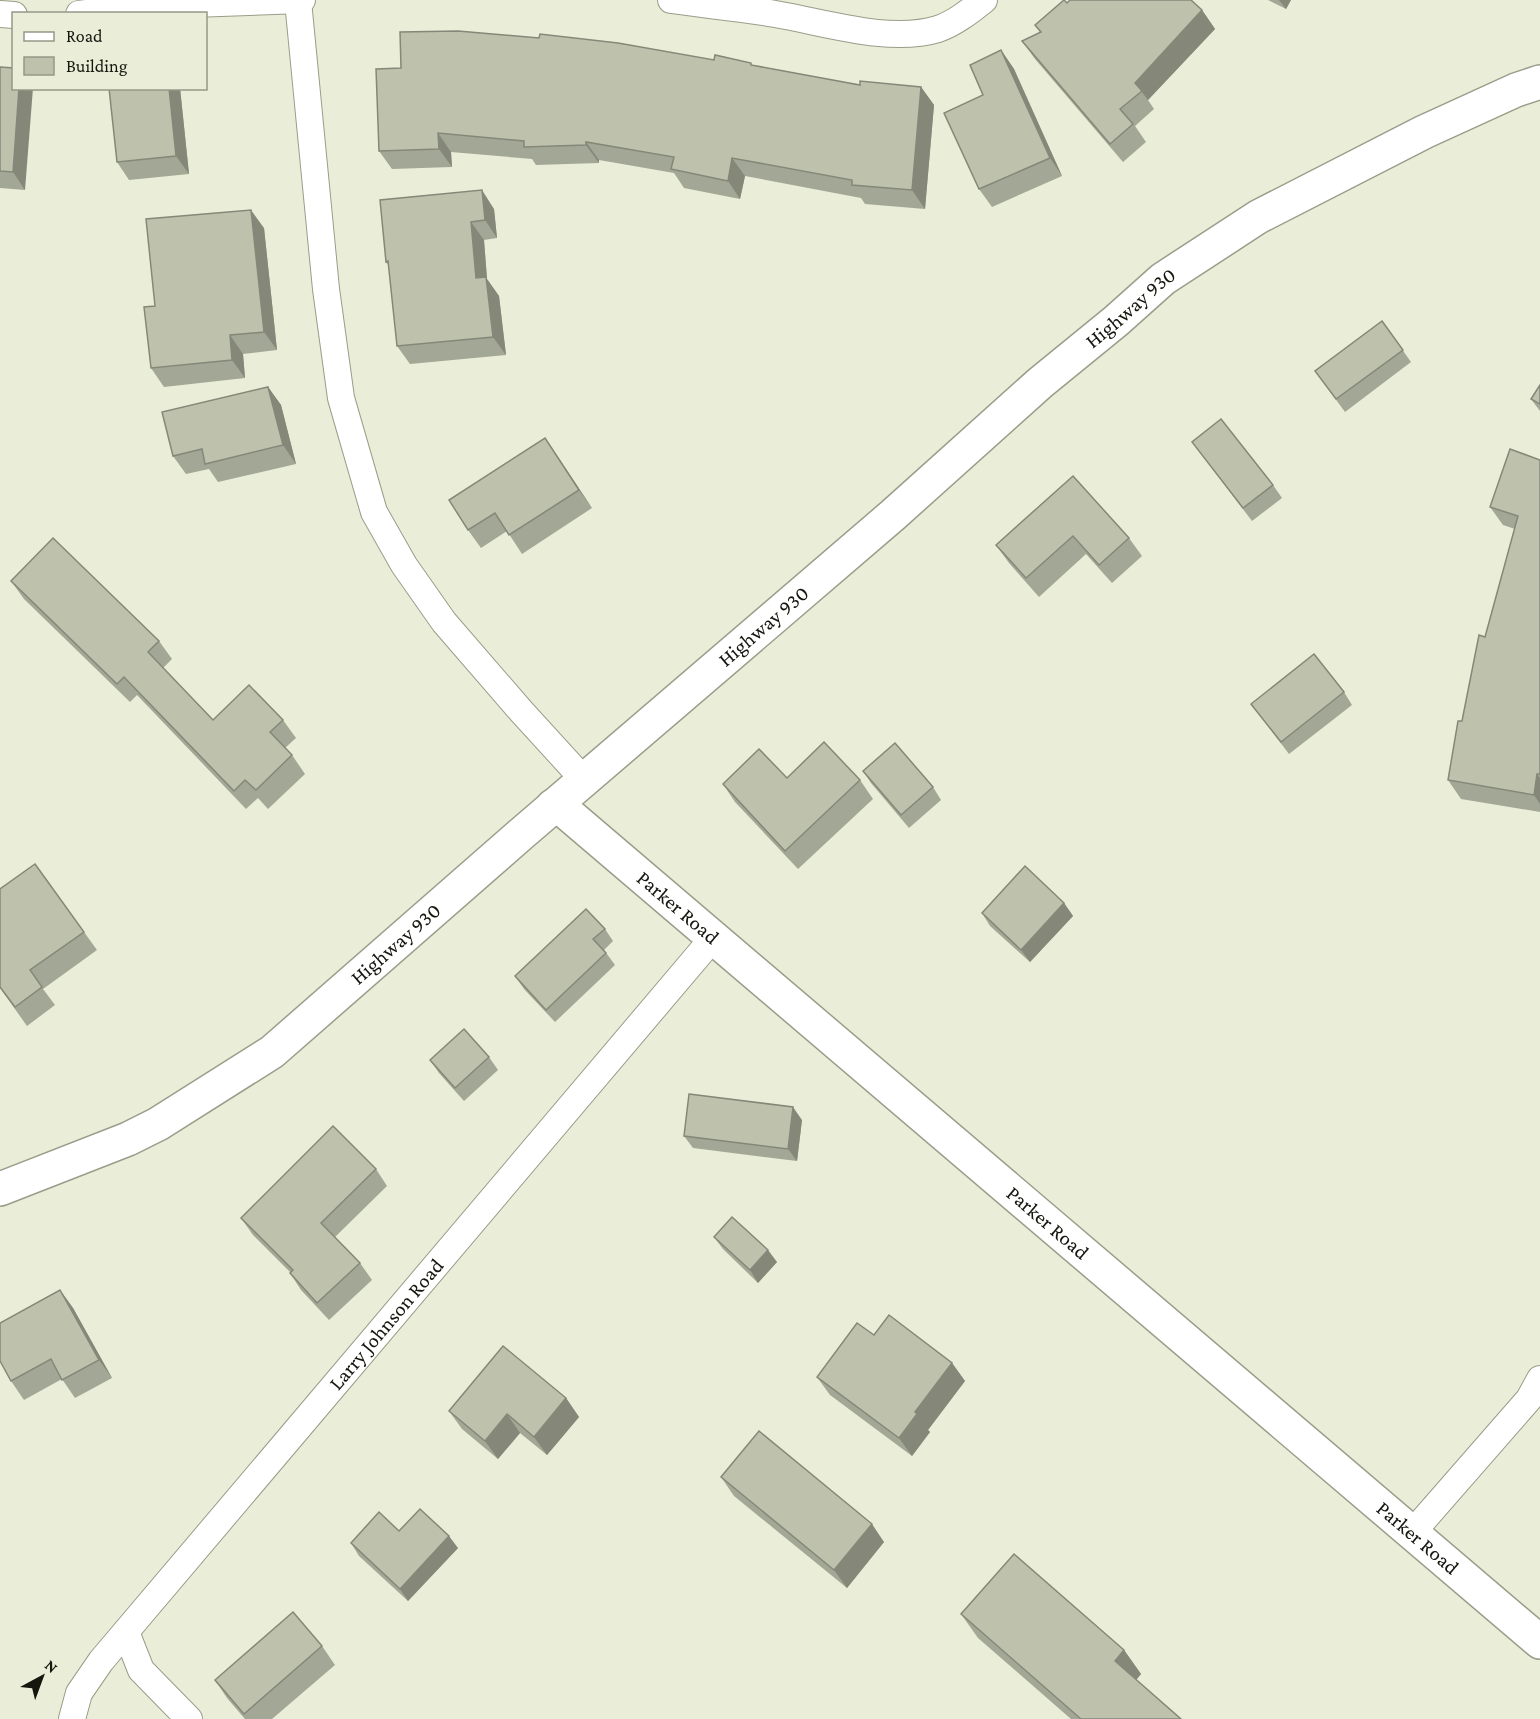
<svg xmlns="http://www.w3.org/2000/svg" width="1540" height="1719" viewBox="0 0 1540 1719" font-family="'Crimson Pro',serif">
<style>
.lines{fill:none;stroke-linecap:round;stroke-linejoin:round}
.street-casing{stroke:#999d89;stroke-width:28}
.secondary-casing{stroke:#999d89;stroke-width:36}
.street{stroke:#fff;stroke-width:26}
.secondary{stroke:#fff;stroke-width:33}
.wall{fill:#a3a795}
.shaded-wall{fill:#858879}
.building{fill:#bec2ad;stroke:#858879;stroke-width:1.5}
.labels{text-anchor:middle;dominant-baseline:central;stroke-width:6;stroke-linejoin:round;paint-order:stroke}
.street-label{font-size:21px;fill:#15160e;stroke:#eaeed8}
</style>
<rect width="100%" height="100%" fill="#eaeed8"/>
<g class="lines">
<defs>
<g id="street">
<path d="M671,0C706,5 741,8 775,14C824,22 889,44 938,29C955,23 970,11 984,0"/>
<polyline points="298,1 326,289 341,398 374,512 404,565 444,622 521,711 584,780"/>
<polyline points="0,14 14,15"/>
<polyline points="79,14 137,6 302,0"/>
<polyline points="1412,1533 1529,1399 1540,1379"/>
<polyline points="126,1632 141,1670 189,1719"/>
<path id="s1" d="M72,1719L79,1693L101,1661L713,938"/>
</g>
<g id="secondary">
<path id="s2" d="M553,806L560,807L1540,1642"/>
<path id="s3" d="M0,1189L128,1139L158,1124L272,1052L520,835L893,515L1040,383L1116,321L1163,279L1258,217L1424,132L1516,90L1540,82"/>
</g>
</defs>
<!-- street casing -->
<use href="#street" class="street-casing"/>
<!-- secondary casing -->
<use href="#secondary" class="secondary-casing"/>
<!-- street -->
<use href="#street" class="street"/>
<!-- secondary -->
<use href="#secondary" class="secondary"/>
</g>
<!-- wall -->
<g class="wall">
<polygon points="1268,0 1291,0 1286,9"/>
<polygon points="1067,3 1202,10 1215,29 1148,100 1154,109 1135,126 1146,142 1123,162 1035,59 1022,41 1040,32 1035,25"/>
<polygon points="1001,50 1014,69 1062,176 992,207 979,189 983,95"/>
<polygon points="714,60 753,65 860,85 921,87 934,105 925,209 865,204 861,198 745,176 740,199 684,188 674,173 599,160 599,163 536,165 532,159 451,152 452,167 392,169 379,151 376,69"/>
<polygon points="0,67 25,190 0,188"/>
<polygon points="180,88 189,174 129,180 117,162"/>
<polygon points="494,209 497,238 484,240 487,279 499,296 506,355 410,364 397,346 389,266 386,262"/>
<polygon points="264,228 277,350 243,354 245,378 164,387 151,368 155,306"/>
<polygon points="1382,321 1411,362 1345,412 1315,371"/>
<polygon points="1540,385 1540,411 1531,399"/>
<polygon points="268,387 281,405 296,464 218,482 209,469 186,474 173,456"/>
<polygon points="1192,442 1273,485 1282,498 1252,521"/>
<polygon points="558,457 592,508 522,554 507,531 481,548 468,530"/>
<polygon points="1540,460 1540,812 1461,799 1448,780 1462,721 1515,529 1503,525 1490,507"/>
<polygon points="1073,476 1129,538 1142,556 1112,583 1086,554 1039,597 1009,563 996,545"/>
<polygon points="11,581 159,641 172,659 163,668 213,720 283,720 296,738 285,748 292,755 305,774 268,809 258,798 246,809 137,695 130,702 24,599"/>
<polygon points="1344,692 1352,705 1289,754 1251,704"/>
<polygon points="863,771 933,787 941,800 909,828 871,783"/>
<polygon points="787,778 860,780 873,799 798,869 735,802 723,784"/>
<polygon points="1064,903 1073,916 1030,962 990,926 982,913"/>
<polygon points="605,929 613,941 604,950 615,965 555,1022 524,989 515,976"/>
<polygon points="84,932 97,950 43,989 55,1005 27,1026 0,988"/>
<polygon points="489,1057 498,1070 464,1101 439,1073 430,1060"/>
<polygon points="802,1120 797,1161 693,1148 684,1136"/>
<polygon points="376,1169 387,1186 335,1237 360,1263 372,1280 329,1320 301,1290 290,1273 290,1272 253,1235 241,1218"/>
<polygon points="714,1237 777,1262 758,1283 723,1249"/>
<polygon points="60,1290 73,1308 112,1378 75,1398 62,1379 24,1400 11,1381"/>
<polygon points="874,1335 952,1363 965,1381 928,1430 930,1432 912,1456 830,1395 817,1377"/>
<polygon points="566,1398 579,1417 547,1455 520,1433 498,1459 462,1429 449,1411"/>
<polygon points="721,1477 884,1542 847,1588 734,1496"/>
<polygon points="399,1531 458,1548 408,1601 359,1556 351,1543"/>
<polygon points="961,1614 1124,1650 1141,1674 1136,1680 1181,1719 1071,1719 978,1638"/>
<polygon points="322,1646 335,1665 272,1719 245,1719 227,1698 215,1680"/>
</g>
<!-- shaded-wall -->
<g class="shaded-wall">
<polygon points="1279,0 1291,0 1286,9"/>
<polygon points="1202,10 1215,29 1148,100 1135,83"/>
<polygon points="1001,50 1014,69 1062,176 1050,158"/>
<polygon points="921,87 934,105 925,209 912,190"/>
<polygon points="19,88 33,88 25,190 13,172"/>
<polygon points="169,88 180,88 189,174 176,156"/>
<polygon points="438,133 451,152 452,167 439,149"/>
<polygon points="586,142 599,160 599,163 586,145"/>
<polygon points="732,158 745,176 740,199 728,181"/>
<polygon points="482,190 494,209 497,238 485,220"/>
<polygon points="251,210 264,228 277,350 264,332"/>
<polygon points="471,222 484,240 487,279 499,296 506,355 493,337 476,278"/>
<polygon points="230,335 243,354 245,378 232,360"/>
<polygon points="268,387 281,405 296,464 283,445"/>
<polygon points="545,438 558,457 592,508 579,490"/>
<polygon points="1537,774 1540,778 1540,804 1534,795"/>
<polygon points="1064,903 1073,916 1030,962 1021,950"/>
<polygon points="793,1107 802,1120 797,1161 788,1149"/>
<polygon points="768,1250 777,1262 758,1283 750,1270"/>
<polygon points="60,1290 73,1308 112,1378 99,1360"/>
<polygon points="952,1363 965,1381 928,1430 930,1432 912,1456 899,1438 915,1412"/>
<polygon points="566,1398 579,1417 547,1455 534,1437"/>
<polygon points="507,1414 520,1433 498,1459 485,1441"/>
<polygon points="872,1524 884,1542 847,1588 834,1570"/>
<polygon points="449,1536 458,1548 408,1601 400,1589"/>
<polygon points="1124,1650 1141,1674 1132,1685 1115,1661"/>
</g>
<!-- building -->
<g class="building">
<polygon points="1064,0 1067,3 1070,0 1191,0 1202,10 1135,83 1142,91 1120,109 1133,124 1110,144 1022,41 1041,32 1035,25"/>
<polygon points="458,31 539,38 540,34 618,43 714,60 715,55 751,63 751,65 860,85 860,81 921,87 912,190 852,185 852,180 732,158 728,181 671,169 674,157 586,142 586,145 524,147 524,141 438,133 439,149 379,151 376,69 401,68 400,32"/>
<polygon points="1001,50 1050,158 979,189 944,113 983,95 970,65"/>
<polygon points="0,67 14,68 14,88 19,88 13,172 0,171"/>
<polygon points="109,88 169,88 176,156 117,162"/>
<polygon points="482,190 485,220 471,222 476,278 486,277 493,337 397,346 388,261 386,262 380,200"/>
<polygon points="251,210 264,332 230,335 232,360 151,368 144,307 155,306 146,219"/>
<polygon points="1382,321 1403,350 1336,399 1315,371"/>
<polygon points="1540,385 1540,404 1531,399"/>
<polygon points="268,387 283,445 205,464 202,449 173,456 162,412"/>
<polygon points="1221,419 1273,485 1243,508 1192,442"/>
<polygon points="545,438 579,490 509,535 495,513 468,530 449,500"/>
<polygon points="1510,449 1540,460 1540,774 1537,774 1534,795 1448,780 1458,721 1462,721 1479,635 1485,637 1518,516 1490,507"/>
<polygon points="1073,476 1129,538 1099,565 1073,536 1026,578 996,545"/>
<polygon points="53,538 159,641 148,652 213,720 249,685 283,720 270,732 292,755 256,790 245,780 234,791 124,677 117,684 11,581"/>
<polygon points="1314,654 1344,692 1281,742 1251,704"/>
<polygon points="824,742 860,780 785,851 723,784 759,749 787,778"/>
<polygon points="895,743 933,787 901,815 863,771"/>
<polygon points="35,864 84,932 30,970 42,987 15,1007 0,987 0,889"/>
<polygon points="1025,866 1064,903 1021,950 982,913"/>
<polygon points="586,909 605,929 593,939 606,953 546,1010 515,976"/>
<polygon points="464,1029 489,1057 455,1088 430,1060"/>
<polygon points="689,1094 793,1107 788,1149 684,1136"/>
<polygon points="333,1126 376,1169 321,1223 360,1263 317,1303 290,1273 293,1270 241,1218"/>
<polygon points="732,1217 768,1250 750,1270 714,1237"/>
<polygon points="60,1290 99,1360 62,1380 51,1359 11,1381 0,1361 0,1323"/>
<polygon points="889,1315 952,1363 915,1412 917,1414 899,1438 817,1377 857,1323 874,1335"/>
<polygon points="503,1346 566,1398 534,1437 507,1414 485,1441 449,1411"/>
<polygon points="759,1431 872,1524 834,1570 721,1477"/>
<polygon points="420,1509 449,1536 400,1589 351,1543 379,1512 399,1531"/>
<polygon points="1014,1554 1124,1650 1115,1661 1181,1719 1081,1719 961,1614"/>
<polygon points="293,1612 322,1646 244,1714 215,1680"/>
</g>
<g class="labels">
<!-- street labels -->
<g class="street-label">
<text stroke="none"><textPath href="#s3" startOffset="1442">Highway 930</textPath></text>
<text stroke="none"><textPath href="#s3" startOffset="956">Highway 930</textPath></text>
<text stroke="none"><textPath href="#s2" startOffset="162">Parker Road</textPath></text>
<text stroke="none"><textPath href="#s3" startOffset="470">Highway 930</textPath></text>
<text stroke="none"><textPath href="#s2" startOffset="648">Parker Road</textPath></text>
<text stroke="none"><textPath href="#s1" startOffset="507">Larry Johnson Road</textPath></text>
<text stroke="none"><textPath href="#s2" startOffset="1134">Parker Road</textPath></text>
</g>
</g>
<!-- legend -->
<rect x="12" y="12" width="195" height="78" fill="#eaeed8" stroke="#959887" stroke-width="1.5"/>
<rect x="24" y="32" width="30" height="9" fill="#ffffff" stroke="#959887" stroke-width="1.5"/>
<text x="66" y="42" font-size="18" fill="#15160e">Road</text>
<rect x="24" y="57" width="30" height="18" fill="#bec2ad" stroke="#959887" stroke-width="1.5"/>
<text x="66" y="72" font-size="18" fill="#15160e">Building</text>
<!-- north arrow -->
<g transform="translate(42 1677) rotate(41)" stroke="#eaeed8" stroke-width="4.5" paint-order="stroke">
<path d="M0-4.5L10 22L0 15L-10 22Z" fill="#15160e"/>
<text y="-9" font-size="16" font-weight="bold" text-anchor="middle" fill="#15160e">N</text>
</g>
</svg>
